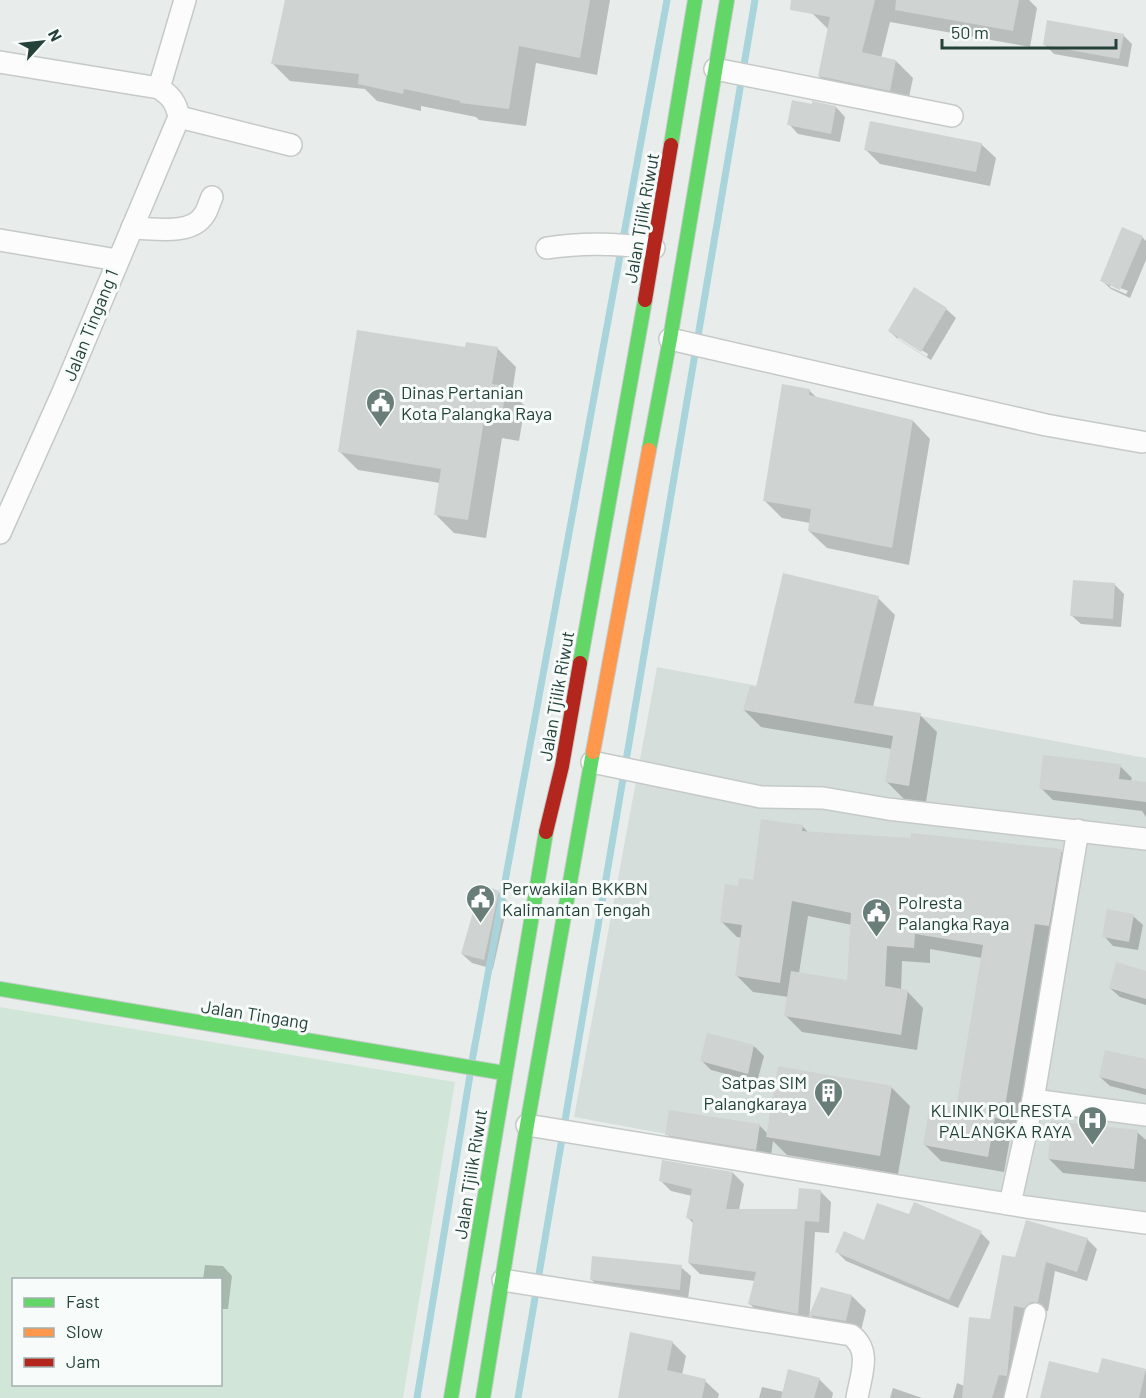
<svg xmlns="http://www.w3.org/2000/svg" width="1146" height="1398" viewBox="0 0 1146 1398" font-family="Barlow,sans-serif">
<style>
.built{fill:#d6dedb}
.green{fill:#d1e6d8;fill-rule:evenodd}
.shadow{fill:#0003;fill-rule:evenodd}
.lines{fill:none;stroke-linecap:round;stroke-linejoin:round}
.stream{stroke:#a9d4db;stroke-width:7}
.building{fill:#cfd4d2}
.street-casing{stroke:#c5cac8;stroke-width:24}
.fast-casing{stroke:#c3cbc8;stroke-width:16}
.slow-casing{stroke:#c3cbc8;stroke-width:16}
.jam-casing{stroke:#c3cbc8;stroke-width:16}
.street{stroke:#fcfcfc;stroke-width:21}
.fast{stroke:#63d668;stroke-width:14}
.slow{stroke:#ff974d;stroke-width:14}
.jam{stroke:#b3261e;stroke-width:14}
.labels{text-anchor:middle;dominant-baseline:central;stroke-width:6;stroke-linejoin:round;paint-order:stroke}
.street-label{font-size:18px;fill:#24423a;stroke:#f7fbf9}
.poi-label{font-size:18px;fill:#24423a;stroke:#f7fbf9;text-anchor:start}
</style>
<rect width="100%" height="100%" fill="#e8edeb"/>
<!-- built -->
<polygon class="built" points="657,667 1146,758 1146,1222 574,1117"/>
<!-- green -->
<path class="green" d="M0,1007L455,1082L403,1398H0ZM14,1280H220V1384H14Z"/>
<!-- shadow -->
<g class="shadow">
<polygon points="287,0 610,0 597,75 536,63 526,126 479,120 476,117 421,106 421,111 377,101 365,89 290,81 273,64"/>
<polygon points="815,0 1029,0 1037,8 1030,47 890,22 881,58 896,61 913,78 907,107 836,93 819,76 829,30 812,13"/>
<polygon points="1123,35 1132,44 1128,67 1054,54 1045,45"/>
<polygon points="813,106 836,107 845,117 840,142 798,134 789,124"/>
<polygon points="981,144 996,158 990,186 880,164 866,150"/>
<path d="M1123,229L1142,237L1146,241V260L1130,298L1111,289L1101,280ZM1110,284L1128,291L1126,294L1110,287Z"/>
<path d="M946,309L956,318L931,360L899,340L889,331ZM898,336L928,354L927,357L898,339Z"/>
<polygon points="497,348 516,367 512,394 525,406 519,441 502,438 486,538 454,533 435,514 440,483 358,470 339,451 466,349"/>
<polygon points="809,390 818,399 913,421 930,439 909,565 827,548 809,531 810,523 782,518 765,501"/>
<polygon points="1114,584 1124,594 1121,627 1081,624 1071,615"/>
<polygon points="878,598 895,615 873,707 920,715 937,732 926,802 904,799 887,782 892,749 761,727 744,710 757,689"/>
<polygon points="1120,766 1132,778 1131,781 1146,783 1146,817 1142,811 1053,800 1041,788"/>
<path d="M802,826L809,833L1061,851L1077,867L1019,1134L1011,1133L1004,1172L941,1161L925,1145L957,1110L982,958L930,949V963L902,961L901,990L907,991L923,1008L917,1050L802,1032L786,1016L789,997L753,992L737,976L742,938L737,937L721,921L739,888L754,882ZM808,916L852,925L848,982L799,973Z"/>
<polygon points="498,892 508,902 493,969 472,963 462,954"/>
<polygon points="1133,916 1143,925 1138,950 1113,946 1104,936"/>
<polygon points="1146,972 1146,1005 1120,997 1110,988"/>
<polygon points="708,1035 755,1047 764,1056 757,1082 711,1070 702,1061"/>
<polygon points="1146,1061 1146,1095 1110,1086 1100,1077"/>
<polygon points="891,1087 910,1106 898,1174 787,1155 773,1141 770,1163 681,1148 667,1134 759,1125 768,1134"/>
<polygon points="1137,1132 1146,1140 1146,1182 1063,1173 1049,1159"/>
<polygon points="733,1173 744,1184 739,1210 799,1211 820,1191 831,1202 829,1233 815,1232 809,1324 761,1315 750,1304 755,1281 700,1274 689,1263 694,1224 688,1218 692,1196 671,1191 660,1180"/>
<polygon points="909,1215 981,1233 990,1242 958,1308 846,1261 837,1252 865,1242"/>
<polygon points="1087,1239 1097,1249 1087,1281 1055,1271 1048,1311 1041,1311 1035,1317 1024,1315 1017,1385 1005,1398 953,1398 957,1383 964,1386 1016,1259"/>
<polygon points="205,1265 223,1266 232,1276 228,1309 220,1309 220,1280 203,1280"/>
<polygon points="681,1267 691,1276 688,1299 600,1289 591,1279"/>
<polygon points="852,1296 866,1310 860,1335 825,1329 810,1315"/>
<polygon points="672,1342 686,1356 682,1375 705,1381 719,1394 718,1398 619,1398"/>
<polygon points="1103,1360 1146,1371 1146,1398 1041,1398 1099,1375"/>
<polygon points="819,1379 833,1393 832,1398 759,1398 762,1387 784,1392"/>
<polygon points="893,1388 922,1398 890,1398"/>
</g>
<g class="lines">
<!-- stream -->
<g class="stream">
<polyline points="472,1061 667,0"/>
<polyline points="417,1398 470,1075"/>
<polyline points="518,1398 755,0"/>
</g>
</g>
<!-- building -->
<g class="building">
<polygon points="285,0 590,0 580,58 519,46 509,109 460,103 460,101 404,89 403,94 358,84 359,74 271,64"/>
<polygon points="791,0 875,0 862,52 896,60 890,91 818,76 830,17 790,10"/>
<polygon points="896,0 1019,0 1013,31 895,10"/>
<polygon points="1047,20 1124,34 1119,59 1043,45"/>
<polygon points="792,100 812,104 812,101 836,106 831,134 787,125"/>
<polygon points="870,121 982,143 976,172 864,150"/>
<polygon points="1122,227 1143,236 1120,290 1100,281"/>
<polygon points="914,287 947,308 921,352 888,331"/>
<polygon points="357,330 465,347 466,342 498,347 492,384 506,386 501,423 484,420 468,520 434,515 441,469 338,452"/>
<polygon points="782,384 810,389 809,395 913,420 892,548 808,531 811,509 763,501"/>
<polygon points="783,573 879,596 854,703 921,713 909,786 885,782 893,736 743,710 750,686 756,687"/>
<polygon points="1073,580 1115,583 1113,619 1070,616"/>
<polygon points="1043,755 1121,764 1119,779 1146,782 1146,802 1039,789"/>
<polygon points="761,819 803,825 802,831 911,838 911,833 1062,849 1049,926 1035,924 1003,1119 995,1118 988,1157 923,1145 930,1104 956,1108 983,945 915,934 914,948 887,946 885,986 908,990 901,1035 784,1016 791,971 847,980 851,913 792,901 780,983 735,976 742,925 720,922 725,884 738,886 739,878 753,880"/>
<polygon points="481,884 499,891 484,960 461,954"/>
<polygon points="1107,909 1134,914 1129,942 1102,937"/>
<polygon points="1116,962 1146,971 1146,999 1109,988"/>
<polygon points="707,1033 754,1045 748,1074 700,1061"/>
<polygon points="1105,1050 1146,1059 1146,1089 1099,1077"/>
<polygon points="778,1066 892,1086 880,1156 766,1137"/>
<polygon points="669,1110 760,1124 756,1150 665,1135"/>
<polygon points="1051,1121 1138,1130 1134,1169 1048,1159"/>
<polygon points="662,1160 733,1172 726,1209 797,1209 799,1188 821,1190 819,1222 805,1221 798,1314 748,1304 756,1272 688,1263 693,1220 686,1218 692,1189 659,1181"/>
<polygon points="914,1202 982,1231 949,1300 835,1252 844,1231 864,1240 877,1203 909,1214"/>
<polygon points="1026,1220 1088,1238 1077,1272 1046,1262 1038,1302 1031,1302 1024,1308 1014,1306 1007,1376 999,1375 992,1398 962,1398 969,1317 990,1319 1002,1255 1015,1257"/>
<polygon points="592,1256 682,1265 680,1290 590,1280"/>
<polygon points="821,1287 852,1295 846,1321 809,1315"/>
<polygon points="630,1332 673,1341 667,1370 706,1379 702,1398 618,1398"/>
<polygon points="1102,1358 1146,1369 1139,1398 1040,1398 1049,1361 1098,1373"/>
<polygon points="788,1369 820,1378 814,1398 781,1398"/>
</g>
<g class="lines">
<defs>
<g id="street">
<path d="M0,62L159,88C171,96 176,102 179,117"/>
<polyline points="715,69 952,116"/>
<polyline points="159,88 185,0"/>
<polyline points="179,117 291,145"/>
<path d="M132,228C153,228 191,236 204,215C208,210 209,203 212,197"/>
<polyline points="0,240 117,260"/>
<path d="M547,248C585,242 616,244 654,248"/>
<polyline points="670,339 1046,425 1142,442"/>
<polyline points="0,533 63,392 179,117"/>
<polyline points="592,762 761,797 823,798 888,809 1146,839"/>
<polyline points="1078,830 1033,1100 1146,1115"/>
<polyline points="527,1125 1026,1207 1146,1223"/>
<polyline points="1010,1204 1033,1100"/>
<path d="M503,1280L851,1335C872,1351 861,1374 857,1398"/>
<polyline points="1015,1398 1035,1314"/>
</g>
<g id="fast">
<polyline points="671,145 695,0"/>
<polyline points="649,450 670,339 727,0"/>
<polyline points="580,663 645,300"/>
<polyline points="0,989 504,1073"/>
<polyline points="451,1398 546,832"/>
<polyline points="483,1398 527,1125 593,752"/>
</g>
<polyline id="slow" points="593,752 649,450"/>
<g id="jam">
<polyline points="645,300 671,145"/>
<polyline points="546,832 562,766 580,663"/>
</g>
</defs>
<!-- street casing -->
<use href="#street" class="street-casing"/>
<!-- fast casing -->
<use href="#fast" class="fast-casing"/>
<!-- slow casing -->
<use href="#slow" class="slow-casing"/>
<!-- jam casing -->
<use href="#jam" class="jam-casing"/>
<!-- street -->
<use href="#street" class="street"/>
<!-- fast -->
<use href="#fast" class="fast"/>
<!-- slow -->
<use href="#slow" class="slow"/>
<!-- jam -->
<use href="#jam" class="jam"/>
</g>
<!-- icons -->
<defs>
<symbol id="civic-pin" viewBox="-11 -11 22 30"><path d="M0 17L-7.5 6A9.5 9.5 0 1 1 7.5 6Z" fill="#697e78" stroke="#f7fbf9"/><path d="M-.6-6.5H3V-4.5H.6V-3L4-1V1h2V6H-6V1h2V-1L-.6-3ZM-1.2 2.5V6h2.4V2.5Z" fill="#fff"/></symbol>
<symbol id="building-pin" viewBox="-11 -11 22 30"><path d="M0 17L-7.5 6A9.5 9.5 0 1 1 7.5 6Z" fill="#697e78" stroke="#f7fbf9"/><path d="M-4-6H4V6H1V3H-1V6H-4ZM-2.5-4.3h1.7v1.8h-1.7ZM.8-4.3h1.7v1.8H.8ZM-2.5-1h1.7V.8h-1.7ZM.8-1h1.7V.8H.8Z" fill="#fff"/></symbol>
<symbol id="hospital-pin" viewBox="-11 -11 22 30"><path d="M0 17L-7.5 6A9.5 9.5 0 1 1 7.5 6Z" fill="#697e78" stroke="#f7fbf9"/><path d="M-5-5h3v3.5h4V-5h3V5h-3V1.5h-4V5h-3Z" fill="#fff"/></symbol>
</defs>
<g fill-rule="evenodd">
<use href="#civic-pin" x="364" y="386" width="33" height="45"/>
<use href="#civic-pin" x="464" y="882" width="33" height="45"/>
<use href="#civic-pin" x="860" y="896" width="33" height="45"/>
<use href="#building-pin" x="812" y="1076" width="33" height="45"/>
<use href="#hospital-pin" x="1076" y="1104" width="33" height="45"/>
</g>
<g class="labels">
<!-- street labels -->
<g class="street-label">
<text transform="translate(641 218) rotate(-80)">Jalan Tjilik Riwut</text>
<text transform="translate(90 325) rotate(-68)">Jalan Tingang 1</text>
<text transform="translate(556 696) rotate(-80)">Jalan Tjilik Riwut</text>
<text transform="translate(255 1014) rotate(9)">Jalan Tingang</text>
<text transform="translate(470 1174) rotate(-81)">Jalan Tjilik Riwut</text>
</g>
<!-- poi labels -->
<g class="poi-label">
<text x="401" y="392">Dinas Pertanian<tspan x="401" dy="21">Kota Palangka Raya</tspan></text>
<text x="502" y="888">Perwakilan BKKBN<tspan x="502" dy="21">Kalimantan Tengah</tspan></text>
<text x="898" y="902">Polresta<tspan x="898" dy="21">Palangka Raya</tspan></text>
<text x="807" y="1082" text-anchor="end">Satpas SIM<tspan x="807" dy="21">Palangkaraya</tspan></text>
<text x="1072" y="1110" text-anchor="end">KLINIK POLRESTA<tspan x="1072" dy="21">PALANGKA RAYA</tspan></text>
</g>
</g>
<!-- legend -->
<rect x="12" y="1278" width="210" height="108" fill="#f7fbf9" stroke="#a3b1ad" stroke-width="1.5"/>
<rect x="24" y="1298" width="30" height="9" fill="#63d668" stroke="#a3b1ad" stroke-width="1.5"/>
<text x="66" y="1308" font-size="18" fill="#24423a">Fast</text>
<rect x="24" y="1328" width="30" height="9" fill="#ff974d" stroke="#a3b1ad" stroke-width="1.5"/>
<text x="66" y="1338" font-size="18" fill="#24423a">Slow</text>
<rect x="24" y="1358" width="30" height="9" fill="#b3261e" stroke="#a3b1ad" stroke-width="1.5"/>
<text x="66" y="1368" font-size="18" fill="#24423a">Jam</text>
<!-- north arrow -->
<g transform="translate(42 42) rotate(63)" stroke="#f7fbf9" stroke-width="4.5" paint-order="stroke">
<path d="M0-4.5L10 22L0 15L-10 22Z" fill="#24423a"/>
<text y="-9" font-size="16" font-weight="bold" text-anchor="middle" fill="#24423a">N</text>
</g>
<!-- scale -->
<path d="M942 39v9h174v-9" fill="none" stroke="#24423a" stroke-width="3"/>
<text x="951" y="39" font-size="18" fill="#24423a" stroke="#f7fbf9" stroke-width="4.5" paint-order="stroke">50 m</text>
</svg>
